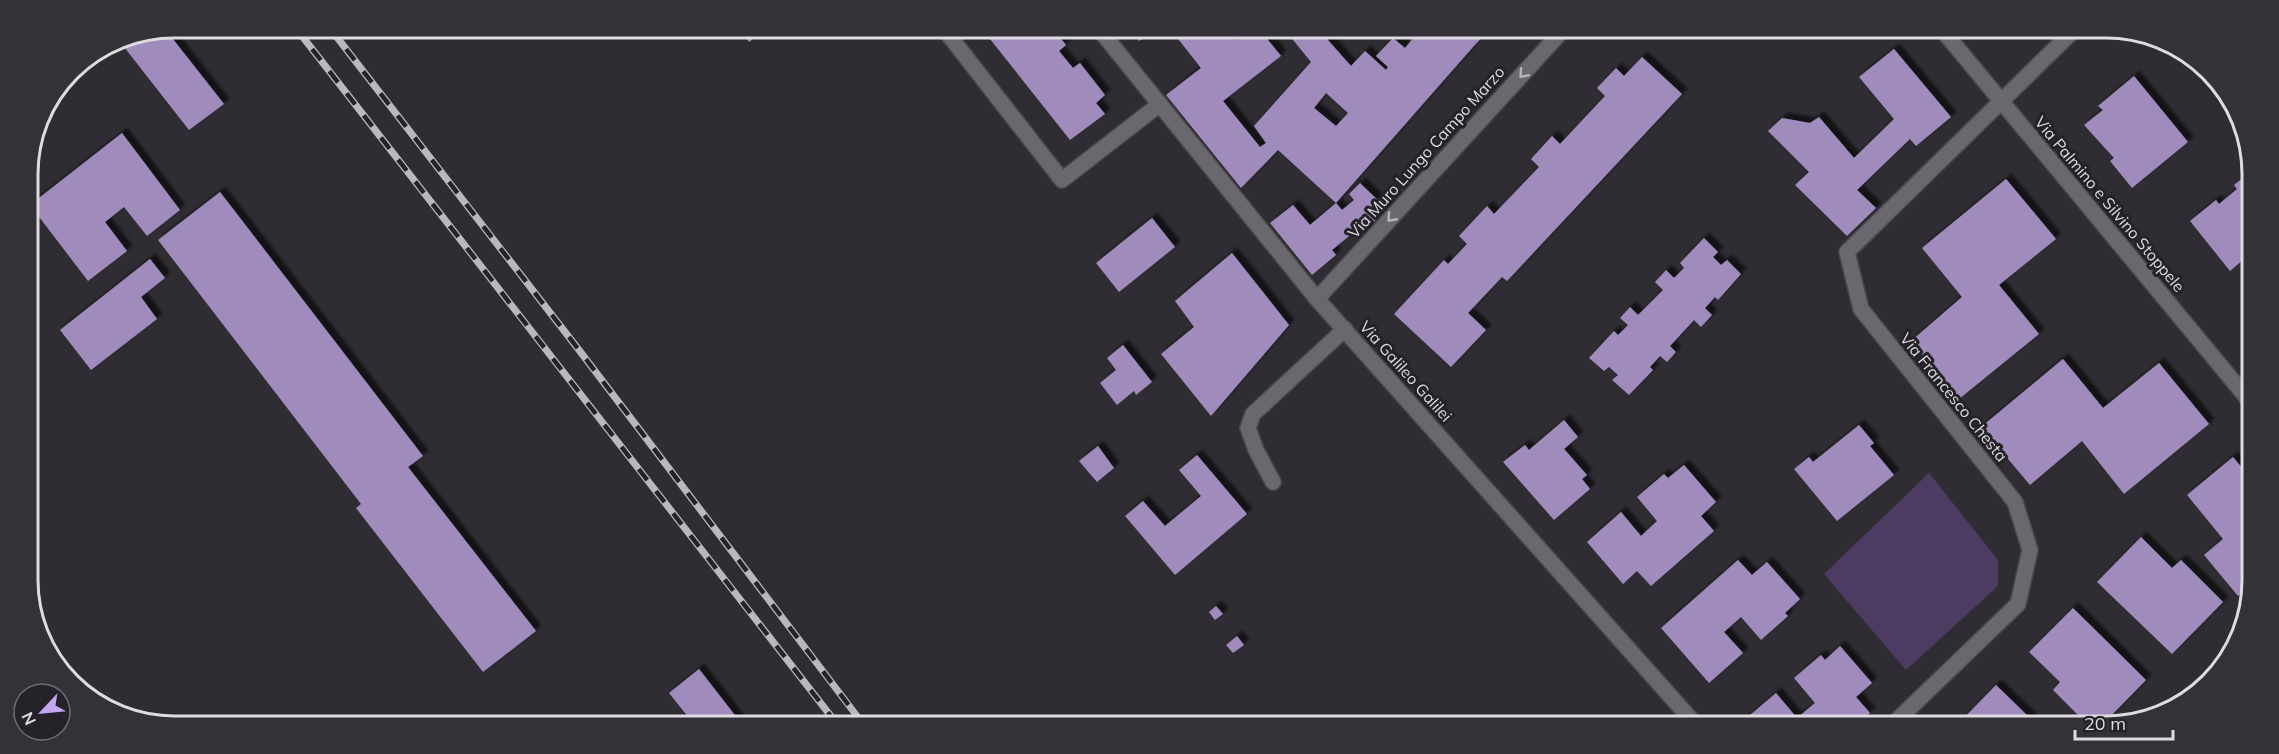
<svg xmlns="http://www.w3.org/2000/svg" width="2279" height="754" viewBox="0 0 2279 754" font-family="Mulish,sans-serif">
<style>
.green{fill:#4c3c61}
.building{fill:#9f8bbc;fill-rule:evenodd;filter:url(#shadow)}
.lines{fill:none;stroke-linecap:round;stroke-linejoin:round}
.minor-casing{stroke:#4b494e;stroke-width:18}
.minor{stroke:#6a676f;stroke-width:15}
.rail-casing{stroke:#bab8bd;stroke-width:7}
.rail{stroke:#252329;stroke-width:4.5;stroke-dasharray:14;stroke-linecap:butt}
.oneway{stroke:#b5b3b9}
.labels{text-anchor:middle;dominant-baseline:central;stroke-width:6;stroke-linejoin:round;paint-order:stroke}
.street-label{font-size:16px;fill:#dedce1;stroke:#252329}
.rim{fill:none;stroke:#dedce1;stroke-width:3}
</style>
<defs>
<filter id="shadow"><feDropShadow dx="5.5" dy="-5.5" stdDeviation="1.5" flood-color="#0009"/></filter>
</defs>
<rect width="100%" height="100%" fill="#2f2d33"/>
<!-- green -->
<polygon class="green" points="1929,473 1998,560 1998,586 1906,670 1824,574"/>
<!-- building -->
<g class="building">
<polygon points="743,28 759,29 762,32 749,42 741,30"/>
<polygon points="165,29 224,104 189,130 117,38"/>
<polygon points="1002,29 1053,29 1066,45 1059,51 1073,68 1080,63 1105,95 1096,103 1105,114 1070,140 990,39"/>
<polygon points="1130,29 1152,30 1155,30 1139,41"/>
<path d="M1171,30H1228L1237,40L1250,30H1260L1281,56L1223,101L1260,147L1266,143L1254,126L1311,62L1285,30H1319L1351,66L1365,51L1386,70L1388,67L1376,56L1393,38L1405,48L1420,30H1500L1495,36L1488,31L1473,47L1336,203L1278,150L1241,188L1166,95L1201,68ZM1326,93L1348,113L1336,126L1314,108Z"/>
<polygon points="1894,49 1951,117 1916,146 1910,139 1857,190 1876,208 1847,236 1795,185 1809,172 1768,131 1782,118 1810,123 1819,117 1854,158 1894,119 1859,77"/>
<polygon points="1642,57 1682,94 1507,281 1502,277 1468,313 1486,330 1451,367 1394,314 1444,260 1448,264 1467,244 1459,236 1487,206 1494,214 1539,167 1531,159 1552,136 1560,144 1605,96 1597,88 1616,68 1624,76"/>
<polygon points="2134,76 2188,142 2132,188 2110,161 2114,158 2084,125 2103,110 2098,106"/>
<polygon points="122,133 180,210 147,236 124,207 105,222 127,251 88,281 30,205"/>
<polygon points="2249,173 2249,255 2230,271 2190,221 2216,200 2219,204 2237,189 2234,185"/>
<polygon points="2006,179 2056,239 1999,285 2039,334 1959,399 1911,341 1962,297 1922,248"/>
<polygon points="1360,183 1386,208 1373,223 1370,219 1332,250 1336,255 1312,275 1270,223 1293,205 1310,225 1336,203 1342,210 1354,200 1349,194"/>
<polygon points="220,192 423,456 408,467 536,631 483,672 356,508 361,504 158,240"/>
<polygon points="1152,218 1175,247 1119,292 1096,263"/>
<polygon points="1704,238 1718,252 1713,257 1721,265 1727,260 1741,274 1718,300 1715,297 1705,308 1712,315 1701,327 1694,320 1670,346 1676,352 1667,362 1660,356 1650,367 1653,370 1629,395 1612,380 1618,375 1609,367 1604,371 1589,358 1614,331 1618,335 1628,325 1620,318 1630,307 1638,315 1663,290 1655,282 1666,270 1674,278 1684,268 1680,263"/>
<polygon points="1232,253 1289,325 1211,416 1161,354 1194,327 1175,301"/>
<polygon points="150,259 165,278 141,297 157,319 91,370 60,330"/>
<polygon points="1123,345 1152,382 1136,395 1134,391 1117,405 1100,383 1116,370 1107,358"/>
<polygon points="2063,359 2103,408 2159,363 2209,424 2124,494 2082,441 2030,485 1981,427"/>
<polygon points="1564,420 1578,437 1564,449 1587,475 1582,479 1590,489 1554,520 1503,462 1525,445 1529,450"/>
<polygon points="1859,425 1874,443 1870,446 1894,475 1837,521 1794,469 1809,457 1813,462"/>
<polygon points="1098,446 1114,468 1097,482 1079,461"/>
<polygon points="1197,455 1247,514 1175,575 1125,516 1143,501 1165,526 1201,496 1179,470"/>
<polygon points="2233,457 2248,475 2247,557 2242,562 2247,568 2247,589 2238,596 2204,555 2223,539 2187,495"/>
<polygon points="1684,465 1716,502 1701,516 1714,531 1651,586 1637,571 1623,584 1587,542 1621,512 1641,536 1657,521 1637,497 1664,474 1668,478"/>
<polygon points="2141,537 2172,568 2181,560 2223,602 2172,654 2097,582"/>
<polygon points="1738,560 1752,575 1767,562 1800,599 1785,613 1788,616 1761,640 1741,617 1724,632 1743,653 1709,683 1661,628"/>
<polygon points="1216,606 1223,614 1215,620 1209,612"/>
<polygon points="2073,608 2146,680 2100,727 2090,727 2053,690 2060,682 2029,652"/>
<polygon points="1237,636 1244,645 1233,653 1226,645"/>
<polygon points="1840,646 1872,683 1856,697 1870,713 1855,726 1748,726 1743,721 1776,693 1797,718 1815,703 1794,678 1821,655 1825,660"/>
<polygon points="699,669 741,723 693,723 669,693"/>
<polygon points="1996,685 2032,720 2026,726 1956,726"/>
</g>
<g class="lines">
<defs>
<g id="minor">
<polyline points="944,29 1062,180 1160,104"/>
<polyline points="1099,29 1317,299 1697,726"/>
<polyline points="1944,32 2248,399"/>
<polyline points="1317,299 1562,31"/>
<polyline points="1273,482 1256,450 1248,428 1253,414 1345,329"/>
<polyline points="1891,726 2018,604 2030,550 2015,502 1861,309 1847,252 2072,32"/>
</g>
</defs>
<!-- minor casing -->
<use href="#minor" class="minor-casing"/>
<!-- minor -->
<use href="#minor" class="minor"/>
<defs>
<g id="rail">
<polyline points="295,27 837,724"/>
<polyline points="329,27 579,350 863,724"/>
</g>
</defs>
<!-- rail casing -->
<use href="#rail" class="rail-casing"/>
<!-- rail -->
<use href="#rail" class="rail"/>
</g>
<!-- one-way arrows -->
<defs><path id="oneway-chevron" d="M-2-3.5L2.5 0L-2 3.5" fill="none" stroke-width="1.6" stroke-linecap="round" stroke-linejoin="round" transform="scale(1.5)"/></defs>
<g class="oneway">
<use href="#oneway-chevron" transform="translate(1523 74) rotate(132)"/>
<use href="#oneway-chevron" transform="translate(1391 218) rotate(132)"/>
</g>
<g class="labels">
<!-- street labels -->
<g class="street-label">
<text transform="translate(1426 152) rotate(-48)">Via Muro Lungo Campo Marzo</text>
<text transform="translate(2110 204) rotate(50)">Via Palmino e Silvino Stoppele</text>
<text transform="translate(1406 371) rotate(48)">Via Galileo Galilei</text>
<text transform="translate(1954 397) rotate(51)">Via Francesco Chesta</text>
</g>
</g>
<!-- crop -->
<path d="M0 0H2279V754H0ZM174 38H2106A136 136 0 0 1 2242 174V580A136 136 0 0 1 2106 716H174A136 136 0 0 1 38 580V174A136 136 0 0 1 174 38Z" fill="#343238" fill-rule="evenodd"/>
<path class="rim" d="M174 38H2106A136 136 0 0 1 2242 174V580A136 136 0 0 1 2106 716H174A136 136 0 0 1 38 580V174A136 136 0 0 1 174 38Z"/>
<!-- north arrow -->
<g transform="translate(42 712) rotate(244)"><circle r="28" fill="#252329" stroke="#6f6d73" stroke-width="1.5"/>
<path d="M0-4.5L10 22L0 15L-10 22Z" fill="#c5a7f1"/>
<text y="-9" font-size="16" font-weight="bold" text-anchor="middle" fill="#dedce1">N</text>
</g>
<!-- scale -->
<path d="M2075 730v9h98v-9" fill="none" stroke="#dedce1" stroke-width="3"/>
<text x="2084" y="730" font-size="18" fill="#dedce1" stroke="#252329" stroke-width="4.5" paint-order="stroke">20 m</text>
</svg>
